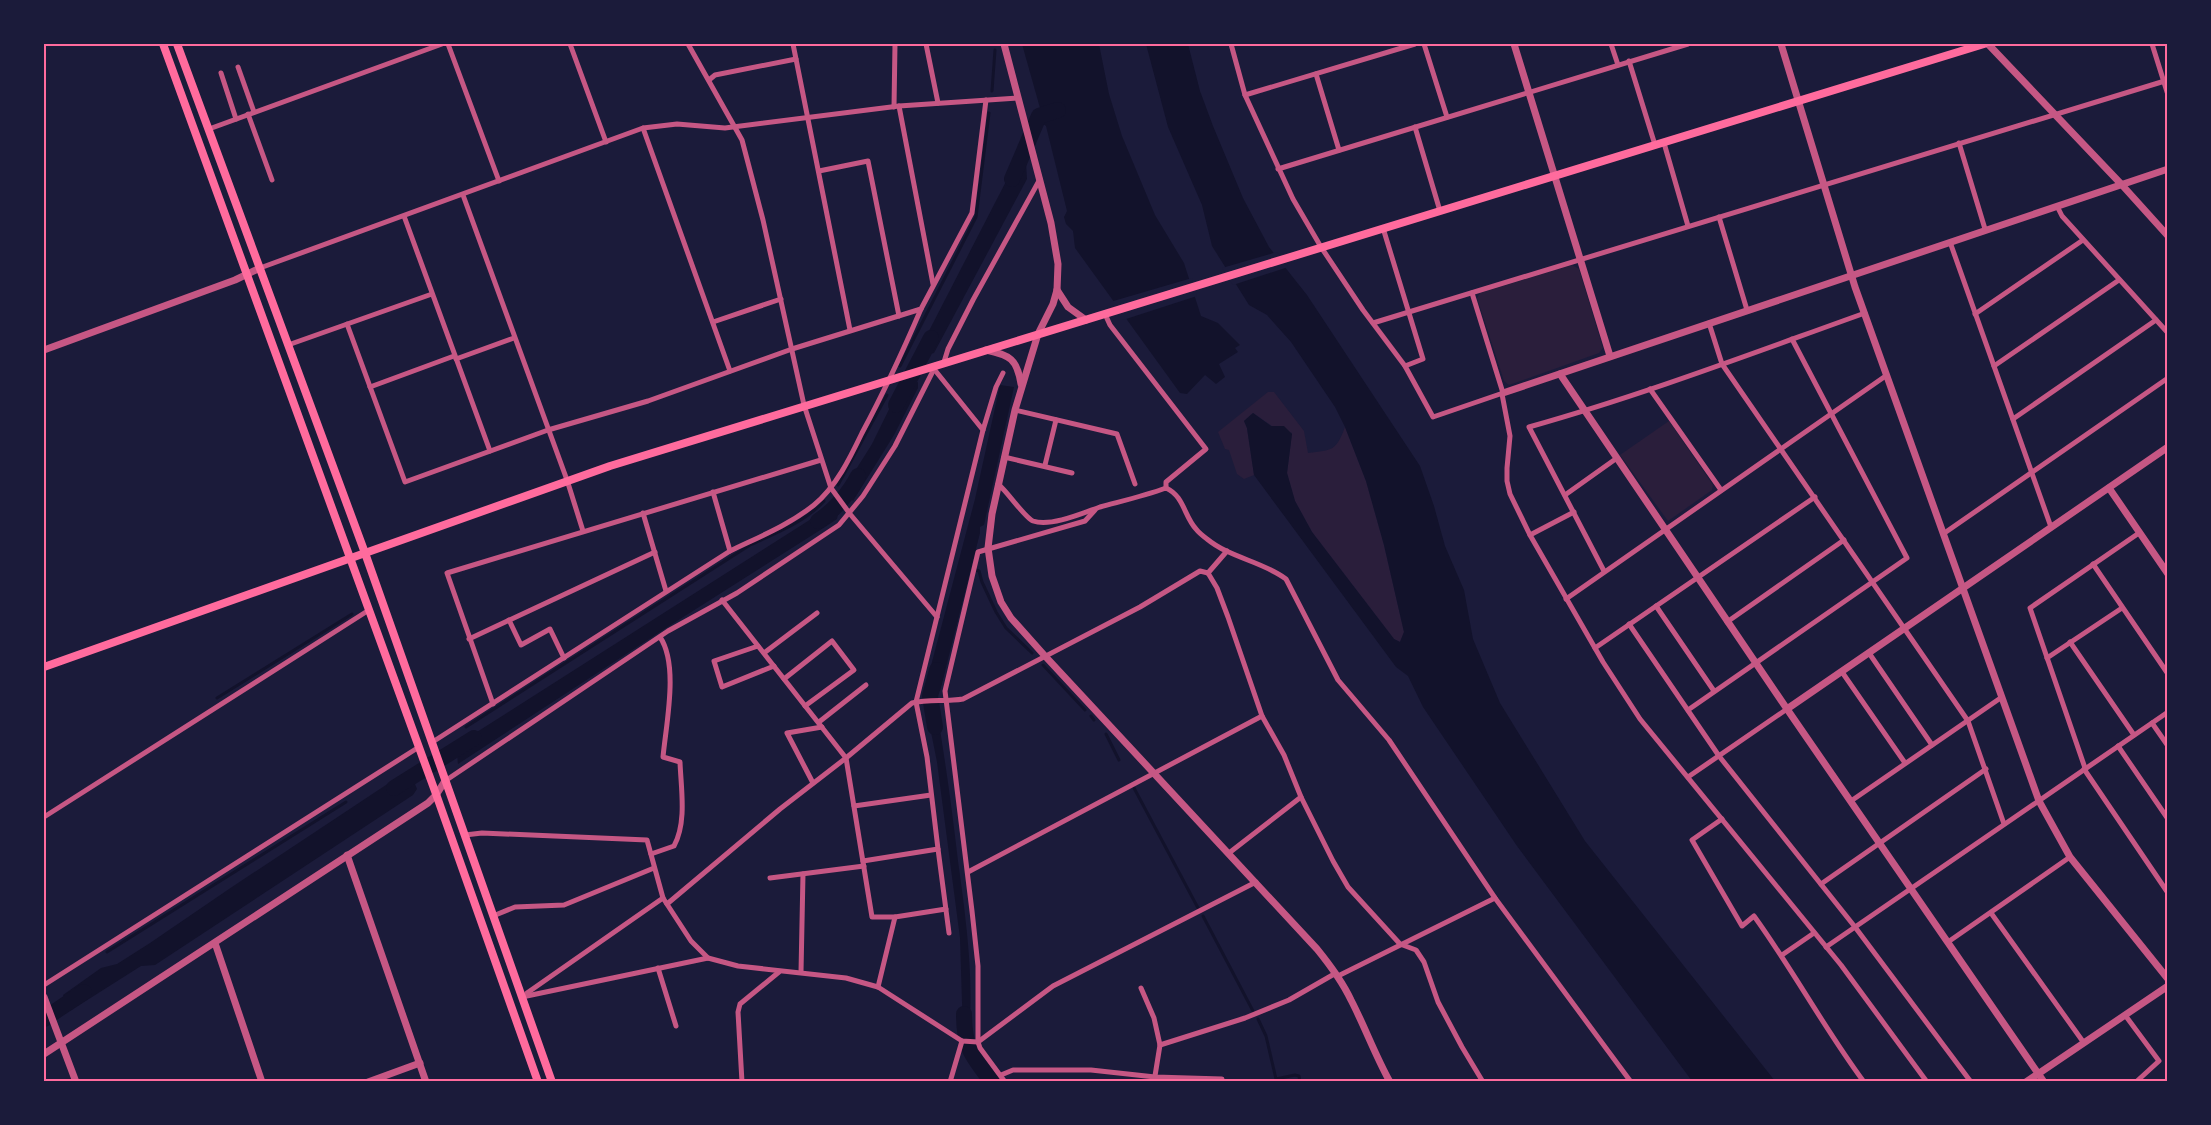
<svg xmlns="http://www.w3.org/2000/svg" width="2211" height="1125" viewBox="0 0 2211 1125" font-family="Poppins,sans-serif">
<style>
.green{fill:#2a1e3b}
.water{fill:#12122b}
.pier{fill:#1b1b3a}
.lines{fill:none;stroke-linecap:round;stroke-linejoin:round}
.stream{stroke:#12122b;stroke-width:3}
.river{stroke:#12122b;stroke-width:16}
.minor{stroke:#c65784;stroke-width:5}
.tertiary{stroke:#c65784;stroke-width:7}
.secondary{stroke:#ff6b9d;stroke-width:8}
.primary{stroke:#ff6b9d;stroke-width:8}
.neatline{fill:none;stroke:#ff6b9d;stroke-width:2}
</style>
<rect width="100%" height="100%" fill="#1b1b3a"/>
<!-- green -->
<g class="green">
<polygon points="1572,265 1579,269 1603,348 1599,353 1509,385 1504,381 1477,298 1480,293"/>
<path d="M1268,392H1274L1304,431L1308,453C1333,450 1336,451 1345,427L1366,481L1384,545L1404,632L1400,642L1394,639L1312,532L1295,501L1287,473L1292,433L1272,426L1253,413L1244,421L1247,428L1254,475L1244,479L1237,474L1229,450L1225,449L1218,432Z"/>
<polygon points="1669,421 1713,485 1712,490 1668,521 1620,455"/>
</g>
<!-- water -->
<g class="water">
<polygon points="1022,44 1099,44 1109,94 1122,136 1155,215 1184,263 1201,316 1218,323 1240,345 1235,348 1238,352 1219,364 1225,377 1216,384 1205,375 1187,394 1180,393 1075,248 1073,231 1066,224 1064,217 1067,211 1046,126 1039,121 1037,114 1040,108"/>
<polygon points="1146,44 1188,44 1200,91 1213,126 1243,198 1269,247 1307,295 1420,466 1434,506 1445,546 1464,590 1473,639 1500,703 1585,841 1775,1081 1692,1081 1517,846 1423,707 1408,676 1396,667 1254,475 1247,428 1244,421 1253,413 1271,426 1284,426 1292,434 1287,473 1295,501 1312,532 1394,639 1400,642 1404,632 1384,545 1366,481 1345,427 1335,407 1291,342 1267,315 1249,305 1212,246 1202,205 1168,127"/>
<polygon points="1022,159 1026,162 1027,179 934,353 915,358 1015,164"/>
<polygon points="918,382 918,388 894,435 853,501 843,490 872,444 899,389"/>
<polygon points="1000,385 1014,387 984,525 980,527 980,533 940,691 933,692 927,690 928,677 975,499"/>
<polygon points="830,502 838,514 837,519 825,527 666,628 458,764 456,745 463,739 469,737 819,514"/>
<path d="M936,706C945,758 952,809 958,861C966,919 974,977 969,1035L963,1034L960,938L937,762L926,707Z"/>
<polygon points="410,772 417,789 413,795 155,965 141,966 70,1011 63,995 101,968 117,964 150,943 229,889 401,775"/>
<polygon points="974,1049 979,1060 987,1062 1001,1081 989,1081 966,1050"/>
</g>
<!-- pier -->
<g class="pier">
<polygon points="1277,252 1288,267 1233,285 1222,268"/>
<polygon points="1192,278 1197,296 1123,320 1110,302"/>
</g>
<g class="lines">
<!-- stream -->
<g class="stream">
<polyline points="992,91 995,50"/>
<polyline points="900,366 976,217 989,113"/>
<polyline points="838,485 887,395"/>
<polyline points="976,570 979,571 982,582 996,612 1006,628 1032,653"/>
<polyline points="1043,665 1085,710"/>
<polyline points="217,698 352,614"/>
<polyline points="1091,716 1094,720"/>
<path d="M466,727L750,545C776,533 805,522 824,501"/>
<polyline points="1106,734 1119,760"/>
<polyline points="1134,788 1198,908"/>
<polyline points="1203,916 1253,1011"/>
<polyline points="107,952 346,802"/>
<polyline points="1258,1019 1266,1036 1276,1079 1295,1075 1299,1076 1300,1082"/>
</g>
<!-- river -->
<g class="river">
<polyline points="1012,179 1039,116 1058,110"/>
<polyline points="896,405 931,338"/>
<path d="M818,521C834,511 850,492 858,476"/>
<polyline points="935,727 930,696 937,670"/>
<polyline points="394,788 474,738"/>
<path d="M964,1014C964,1048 972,1056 992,1082"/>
<polyline points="44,1019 84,992"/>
</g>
<!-- minor -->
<g class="minor">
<polyline points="448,44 499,181"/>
<polyline points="570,44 606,142"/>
<polyline points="688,44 742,140 763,220 804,405 831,488 850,514 937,617"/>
<polyline points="793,44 850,330"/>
<polyline points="926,44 938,103"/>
<polyline points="1231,44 1245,95 1293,199 1321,247 1363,310 1405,366 1433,417 1503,393 1472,293"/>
<polyline points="1424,44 1447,117"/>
<polyline points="1611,44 1618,65"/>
<polyline points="2152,44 2168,95"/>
<polyline points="1629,61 1655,145"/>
<polyline points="238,67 254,112"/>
<polyline points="221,73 236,119"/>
<polyline points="1316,74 1339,150"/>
<polyline points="709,80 715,75 796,59"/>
<polyline points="1245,95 1415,44"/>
<polyline points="899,106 933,284"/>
<polyline points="894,107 895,44"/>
<polyline points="248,114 272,180"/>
<polyline points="1415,127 1440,211"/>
<polyline points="643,128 730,371"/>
<polyline points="209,129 442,44"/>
<polyline points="1664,143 1688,226"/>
<polyline points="1959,143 1985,229"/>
<polyline points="1278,169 1688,44"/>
<polyline points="819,171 868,161 899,316"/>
<polyline points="463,195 567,480 583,531"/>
<polyline points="2057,206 2062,216 2168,333"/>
<polyline points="404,216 490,451"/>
<polyline points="1719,217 1747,310"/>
<polyline points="1383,228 1423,359 1405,366"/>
<polyline points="1950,242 2051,527"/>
<polyline points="260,268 643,128 677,124 725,128 899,106 1018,98"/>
<polyline points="1105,314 1110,325 1206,449 1166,482 1166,488"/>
<polyline points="1975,314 2083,240"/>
<polyline points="713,322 781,299"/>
<polyline points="1373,323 2168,80"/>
<polyline points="1709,323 1722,364 1968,721 2004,824"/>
<polyline points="347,324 405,482 548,430 648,401 792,349 921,309 972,213 986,100"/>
<polyline points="288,345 432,294"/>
<polyline points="456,359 514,338"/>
<polyline points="944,362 948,349 973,300 1040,179"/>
<polyline points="1994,366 2119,280"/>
<polyline points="370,387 454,356"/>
<polyline points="1650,389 1721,490"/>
<polyline points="1502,394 1510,436 1507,468 1507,481 1510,494 1530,535 1603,662 1640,719 1841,965 1927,1082"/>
<polyline points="1015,410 1117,434 1135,484"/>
<polyline points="2013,419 2156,320"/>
<polyline points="983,430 996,387 1003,373"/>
<polyline points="1004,457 1072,473"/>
<polyline points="1045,465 1056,420"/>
<path d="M998,484C1007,491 1025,518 1033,521C1051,527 1083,513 1100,507C1122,501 1144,496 1166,488C1184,496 1184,516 1196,529C1199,533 1203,536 1207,539C1230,558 1262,561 1286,579L1338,680L1389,740L1495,898L1631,1082"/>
<polyline points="1565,495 1617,458"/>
<polyline points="643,513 666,591"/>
<polyline points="1943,534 2168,378"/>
<polyline points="1530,535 1574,512"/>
<path d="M730,551C759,537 789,525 814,505C836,487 850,458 862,433C884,392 903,351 921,309"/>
<polyline points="2093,564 2168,674"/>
<path d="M1604,571L1529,427C1643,395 1753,353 1865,313"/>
<polyline points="1208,573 1217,588 1228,617 1262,716 1284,755 1301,797 1333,861 1348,887 1400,944 1416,950 1424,962 1438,1002 1462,1047 1483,1082"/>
<polyline points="1208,573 1227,551"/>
<polyline points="1566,599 1887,375"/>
<polyline points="722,600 846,758 872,917 895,917 946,909"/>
<polyline points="1656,606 1714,691"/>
<polyline points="509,620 521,645 550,629 564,658"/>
<polyline points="1727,622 1844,540"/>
<polyline points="1629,624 1719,756 1855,927 1971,1082"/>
<polyline points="469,639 655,552"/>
<polyline points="2070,642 2134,735"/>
<polyline points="758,646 714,661 722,687 774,666"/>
<polyline points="1595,648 1815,497"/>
<polyline points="764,653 817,613"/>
<polyline points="1869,653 1932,745"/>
<polyline points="2047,658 2122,608"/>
<polyline points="1842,672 1905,763"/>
<polyline points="784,679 832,641 854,670 805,706"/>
<polyline points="493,704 447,573 821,460"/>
<polyline points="1688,710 1907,558 1792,339"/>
<polyline points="819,722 866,685"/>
<polyline points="2152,723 2168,746"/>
<polyline points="431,743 730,551 713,492"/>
<polyline points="2118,746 2168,819"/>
<polyline points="2085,768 2030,608 2139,533"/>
<polyline points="2084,769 2168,893"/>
<polyline points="1688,777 1787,709"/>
<polyline points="445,781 668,631 737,593 839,525 863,496 895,446 936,365"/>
<polyline points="813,783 787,733 822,727"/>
<polyline points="1851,801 2002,697"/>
<polyline points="854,806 931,795"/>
<polyline points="44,817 369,610"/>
<path d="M1722,819L1692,840L1742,926L1754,916C1793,970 1824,1028 1864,1082"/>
<polyline points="465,835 482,833 647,840 663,898 691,941 708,958"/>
<polyline points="938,849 949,933"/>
<polyline points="1229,853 1301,797"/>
<path d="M651,854L674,846C687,822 681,789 680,762L663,757C666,724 679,665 660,637"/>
<polyline points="863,861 938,849 927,757 916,702 983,430 934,369"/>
<polyline points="968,872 1262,716"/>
<polyline points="770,878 864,866"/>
<polyline points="1821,884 1986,769"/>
<path d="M667,904L780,809L846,758L912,703C929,699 946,702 963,699L1140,607L1200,571L1208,573"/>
<polyline points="1991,913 2084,1043"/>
<polyline points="493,916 515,907 564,905 654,868"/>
<polyline points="1948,942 2070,857"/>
<polyline points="1826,947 2168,712"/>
<polyline points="1782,955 1814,933"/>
<polyline points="658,968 676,1026"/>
<polyline points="801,972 803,874"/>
<polyline points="1338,976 1495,898"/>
<polyline points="44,985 419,747"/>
<polyline points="878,987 895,917"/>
<polyline points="1141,988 1154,1018 1160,1045 1154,1082"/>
<polyline points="527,993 663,898"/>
<polyline points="522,997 708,958 738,966 846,978 878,987 962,1041 978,1042 1053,986 1256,882"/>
<polyline points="2125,1015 2159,1061 2136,1082"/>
<polyline points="1160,1045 1245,1018 1289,1000 1336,973"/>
<polyline points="1001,1075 1013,1070 1091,1070 1155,1077 1222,1079"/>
<polyline points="742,1082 738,1012 740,1004 779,972"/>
<polyline points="950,1082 962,1041"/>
<polyline points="1005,1082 980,1048 978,1042 978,966 972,911 945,691 978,552 1085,521 1095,510"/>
</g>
<!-- tertiary -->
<g class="tertiary">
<path d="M1004,44L1051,223L1058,264L1057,290L1053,304L1038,334L1015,410L992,514L988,548L992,576L1001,602L1011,618L1045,656L1317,949C1330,965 1342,981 1351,1000C1365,1027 1375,1055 1390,1082"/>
<polyline points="1514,44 1610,356"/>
<polyline points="1781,44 1855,287 2039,801 2070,857 2168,979"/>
<polyline points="1988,44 2122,185 2168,236"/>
<polyline points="1057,290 1068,307 1086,320"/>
<polyline points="44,350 235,280 260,268"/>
<path d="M986,350C1010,355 1017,359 1021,384"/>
<polyline points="1560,374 1787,709 2044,1082"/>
<polyline points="1503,393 2168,169"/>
<polyline points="2109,488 2168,574"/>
<polyline points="1787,709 2168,447"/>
<polyline points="347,855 426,1082"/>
<polyline points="215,943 262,1082"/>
<polyline points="44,997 76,1082"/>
<polyline points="44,1054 428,803 436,795 445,781"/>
<polyline points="368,1082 420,1063"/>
<polyline points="2026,1082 2168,986"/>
</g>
<!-- secondary -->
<polyline class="secondary" points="44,667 610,466 1984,44"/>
<!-- primary -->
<g class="primary">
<polyline points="163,44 436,794 538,1082"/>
<polyline points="177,44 365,553 552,1082"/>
</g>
</g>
<!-- border -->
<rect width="2211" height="1125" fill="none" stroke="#1b1b3a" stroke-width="90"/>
<rect x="45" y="45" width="2121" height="1035" class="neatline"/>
</svg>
